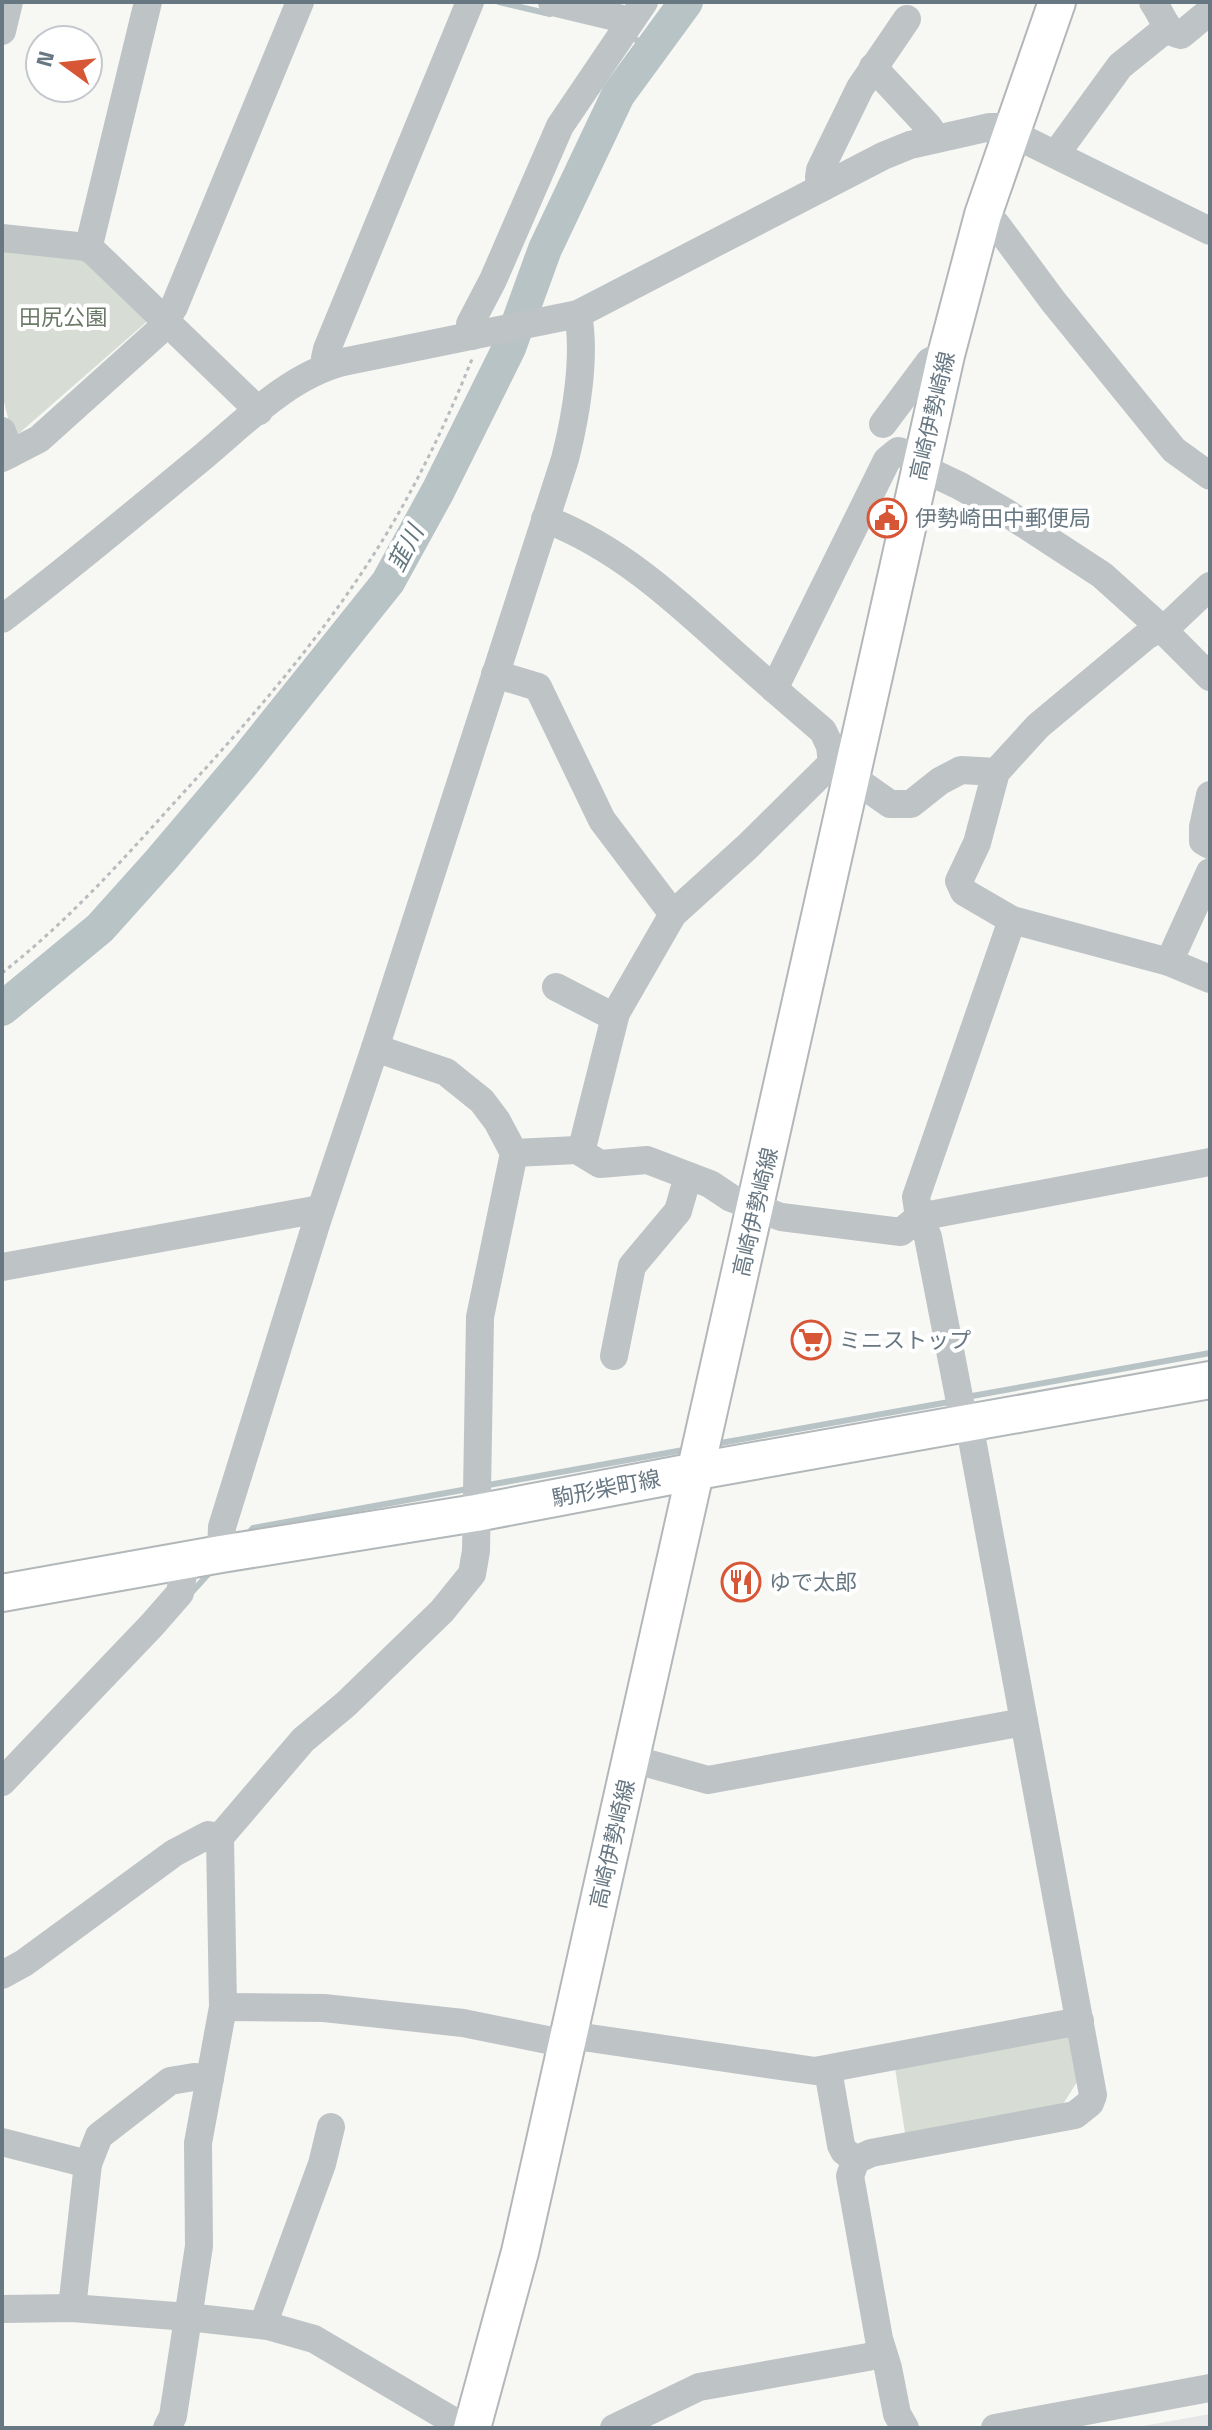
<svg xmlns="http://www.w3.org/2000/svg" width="1212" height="2430" viewBox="0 0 1212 2430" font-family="'Titillium Web','Noto Sans JP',sans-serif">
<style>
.built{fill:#e5e6e5}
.green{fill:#d7dcd4}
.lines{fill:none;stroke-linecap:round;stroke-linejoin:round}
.stream{stroke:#b8c3c6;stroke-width:6}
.river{stroke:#b8c3c6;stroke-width:34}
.major-casing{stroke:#b2b7ba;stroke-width:40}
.path{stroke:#b9bcbe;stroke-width:3;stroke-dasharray:4 4;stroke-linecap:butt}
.minor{stroke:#bec3c6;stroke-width:28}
.major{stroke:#fff;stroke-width:36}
.labels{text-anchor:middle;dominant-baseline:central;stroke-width:8;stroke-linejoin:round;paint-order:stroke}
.park-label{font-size:22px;fill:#6b7b67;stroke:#fff}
.street-label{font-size:22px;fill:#687883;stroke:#fff}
.poi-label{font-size:22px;fill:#687883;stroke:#fff;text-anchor:start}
.water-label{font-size:24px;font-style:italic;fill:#64787f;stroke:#fff}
</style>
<rect width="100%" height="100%" fill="#f7f7f4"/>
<!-- built -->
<polygon class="built" points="1210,2414 1210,2428 1132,2428"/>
<!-- green -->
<g class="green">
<polygon points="2,248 88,259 151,318 17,435 11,430 2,394"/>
<polygon points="1069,2035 1077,2082 1063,2104 906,2139 895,2068"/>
</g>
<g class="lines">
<!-- stream -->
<g class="stream">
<polyline points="499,2 550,14"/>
<polyline points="630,37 652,47"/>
<polyline points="972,1396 1210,1353"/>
<polyline points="715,1444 949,1402"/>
<polyline points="483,1486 689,1449"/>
<polyline points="246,1536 253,1528 468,1489"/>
<polyline points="191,1593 213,1569"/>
</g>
<!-- river -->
<polyline class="river" points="2,1009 100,928 161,860 244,762 388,582 438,491 509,348 545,249 618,95 686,2"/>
<defs>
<g id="major">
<polyline points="2,1593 221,1554 476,1513 697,1471 1210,1380"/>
<polyline points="472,2428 520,2252 946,355 983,215 1057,2"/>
</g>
</defs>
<!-- major casing -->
<use href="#major" class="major-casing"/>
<!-- path -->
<path class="path" d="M2,973C66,923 120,863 174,803C251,719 328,631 387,533C420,478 448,419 472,359"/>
<!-- minor -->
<g class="minor">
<polyline points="552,2 619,18 628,23"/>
<path d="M1153,2C1162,14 1165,32 1181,35L1210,11"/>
<polyline points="2,31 9,2"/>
<polyline points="873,67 928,126 936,138"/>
<polyline points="1056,154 1120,66 1167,28"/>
<polyline points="823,187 819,177 820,170 860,88 907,19"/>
<polyline points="983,215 996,224 1053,301 1174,450 1210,476"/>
<polyline points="2,238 77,246 86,247 94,252 259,411"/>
<polyline points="86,247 91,237 148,2"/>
<polyline points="472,336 470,324 493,280 560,126 644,2"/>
<polyline points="327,366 325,358 327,349 470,2"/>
<polyline points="883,424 930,361 946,355"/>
<polyline points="2,431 10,454"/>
<polyline points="2,458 39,439 158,332 174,307 300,2"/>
<path d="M545,519C616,546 671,596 726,646C758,675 790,703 823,731L830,746L832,763L890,804H911L940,781L961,770L996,772"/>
<path d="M2,619C67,570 130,517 193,465C239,428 285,377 343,362L578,314L883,156L910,145L990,127H999L1210,231"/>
<polyline points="495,674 538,687 602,820 673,914"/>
<polyline points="774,689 887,460 898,451 908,454 920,467 960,486 1007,513 1102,575 1162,629 1210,677"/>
<polyline points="1210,795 1203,827 1203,841 1210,845"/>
<polyline points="1012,920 1169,962 1210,979"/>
<polyline points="1169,962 1210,872"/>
<polyline points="556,987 614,1017"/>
<polyline points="581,1152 616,1013 673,914 747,847 832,763"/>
<polyline points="514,1153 577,1150 600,1164 647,1160 710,1184 731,1198 781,1217 901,1232 919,1217 1210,1162"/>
<polyline points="2,1267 320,1209"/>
<polyline points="614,1356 632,1266 678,1211 688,1176"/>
<path d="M221,1554L222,1527L317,1221L375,1048L565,459C576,416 586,357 578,314"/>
<polyline points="632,1759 708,1780 1024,1722"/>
<polyline points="2,1782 152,1625 180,1593 185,1562"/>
<polyline points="2,1975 24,1963 174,1853 208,1835 220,1837"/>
<polyline points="223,2007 324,2008 463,2023 567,2044"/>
<polyline points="569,2035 815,2071 1080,2021"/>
<polyline points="828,2070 841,2145 844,2151 856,2160"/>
<polyline points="2,2142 88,2164"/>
<polyline points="72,2308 88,2164 99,2136 170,2081 194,2077 210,2078"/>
<polyline points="2,2309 72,2308 188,2317 268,2326 314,2339 465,2428"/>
<polyline points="263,2325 322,2164 331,2127"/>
<polyline points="167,2428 173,2416 199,2246 198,2143 223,2007 220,1837 303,1740 346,1704 442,1611 472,1574 476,1551 480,1317 514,1153 497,1121 482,1101 446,1072 375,1048"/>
<polyline points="614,2428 699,2387 868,2357 882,2352"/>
<polyline points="905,2428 897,2414 888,2368 879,2339 850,2176 856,2160 871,2153 1075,2115 1090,2103 1093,2095 969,1423 961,1407 928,1237 919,1217 916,1197 1012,920 964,892 959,881 977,843 996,772 1038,726 1146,636 1172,622 1210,586"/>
<polyline points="995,2428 1210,2388"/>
</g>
<!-- major -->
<use href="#major" class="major"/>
</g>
<!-- icons -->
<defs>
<symbol id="civic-ring" viewBox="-11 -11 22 22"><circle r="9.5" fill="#fff" stroke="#d75635" stroke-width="1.5"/><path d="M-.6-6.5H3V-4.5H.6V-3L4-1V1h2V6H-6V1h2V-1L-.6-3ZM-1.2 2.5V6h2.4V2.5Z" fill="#d75635"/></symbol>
<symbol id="supermarket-ring" viewBox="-11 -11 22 22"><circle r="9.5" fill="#fff" stroke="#d75635" stroke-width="1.5"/><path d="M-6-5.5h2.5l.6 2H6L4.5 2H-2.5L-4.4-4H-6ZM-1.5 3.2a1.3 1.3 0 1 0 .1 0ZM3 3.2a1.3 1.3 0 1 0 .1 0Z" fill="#d75635"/></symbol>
<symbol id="restaurant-ring" viewBox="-11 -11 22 22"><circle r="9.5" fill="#fff" stroke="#d75635" stroke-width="1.5"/><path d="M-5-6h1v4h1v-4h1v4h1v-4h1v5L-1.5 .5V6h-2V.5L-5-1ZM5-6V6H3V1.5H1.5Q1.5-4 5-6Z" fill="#d75635"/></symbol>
</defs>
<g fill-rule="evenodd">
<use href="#civic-ring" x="865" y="496" width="44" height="44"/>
<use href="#supermarket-ring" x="789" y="1318" width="44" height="44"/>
<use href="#restaurant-ring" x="719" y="1560" width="44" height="44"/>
</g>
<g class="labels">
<!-- park labels -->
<g class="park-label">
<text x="63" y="317">田尻公園</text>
</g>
<!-- street labels -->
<g class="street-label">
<text transform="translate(932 416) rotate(-77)">高崎伊勢崎線</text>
<text transform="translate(755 1212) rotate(-77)">高崎伊勢崎線</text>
<text transform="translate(606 1488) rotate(-11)">駒形柴町線</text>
<text transform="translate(612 1844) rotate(-77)">高崎伊勢崎線</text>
</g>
<!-- poi labels -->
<g class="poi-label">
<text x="915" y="518">伊勢崎田中郵便局</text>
<text x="839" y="1340">ミニストップ</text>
<text x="769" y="1582">ゆで太郎</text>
</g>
<!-- water labels -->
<g class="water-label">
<text transform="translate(405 548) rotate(-63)">韮川</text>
</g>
</g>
<!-- border -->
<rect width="1212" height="2430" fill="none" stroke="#687883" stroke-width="8"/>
<!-- north arrow -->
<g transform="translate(64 64) rotate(285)"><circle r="38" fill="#ffffff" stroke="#c3c9cd" stroke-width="2"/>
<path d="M0-6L14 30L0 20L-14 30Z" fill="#d75635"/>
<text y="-12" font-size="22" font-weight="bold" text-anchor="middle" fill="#687883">N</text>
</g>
</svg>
